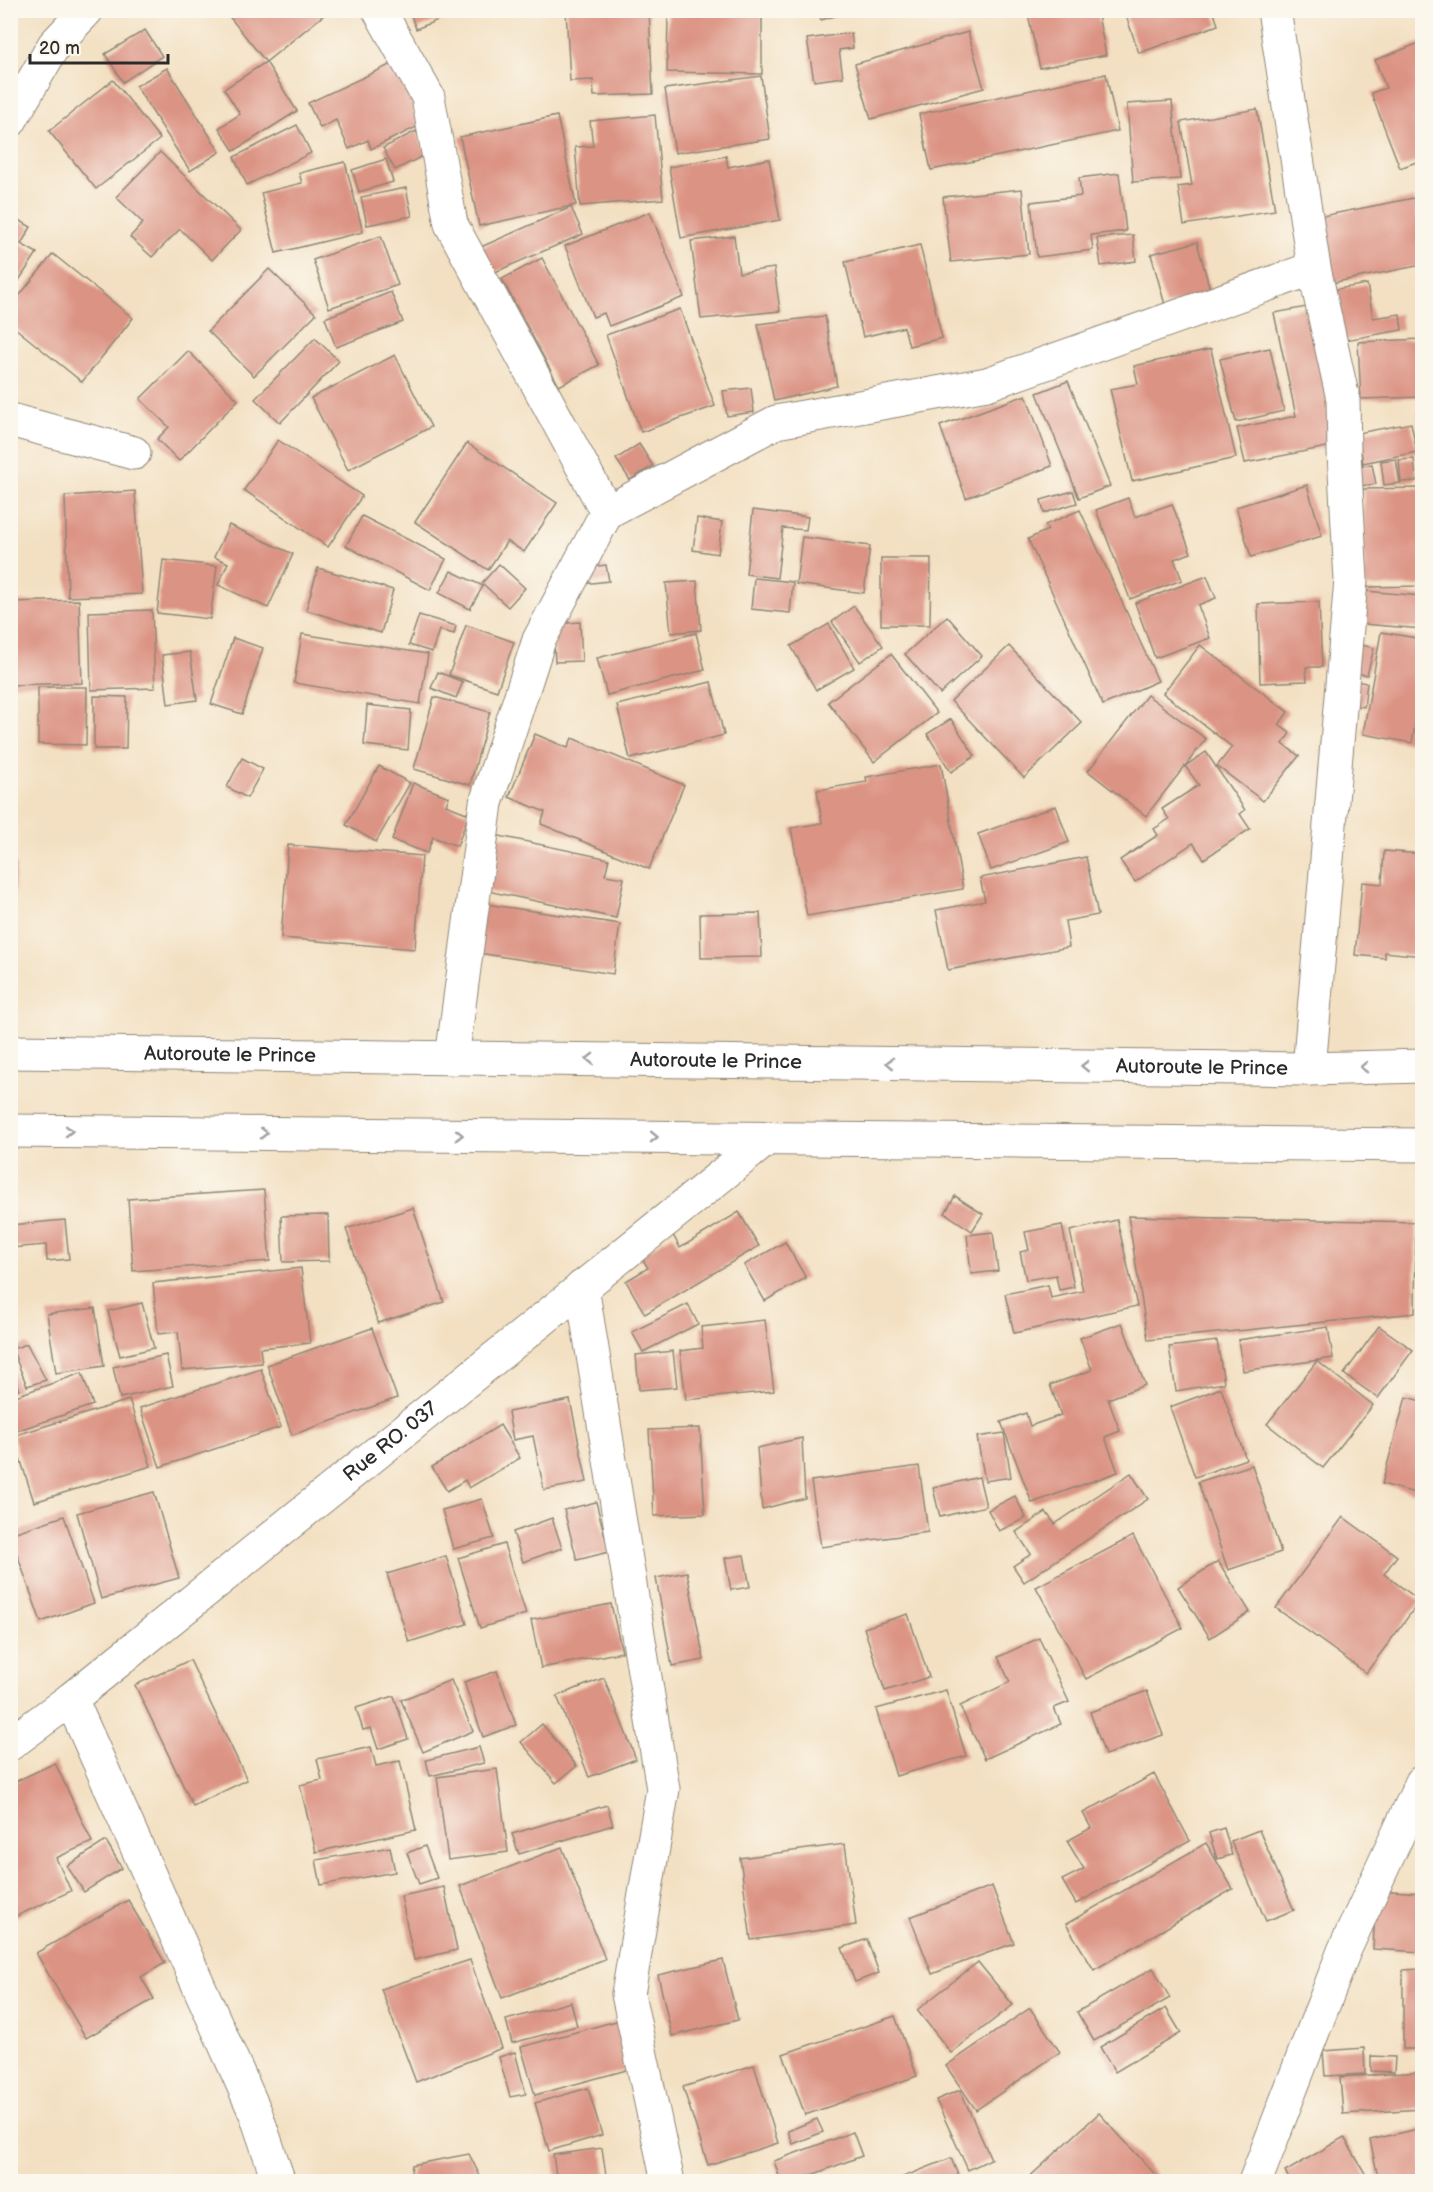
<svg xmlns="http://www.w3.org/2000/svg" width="1433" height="2192" viewBox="0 0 1433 2192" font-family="'Balsamiq Sans',sans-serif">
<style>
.building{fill:#db9383}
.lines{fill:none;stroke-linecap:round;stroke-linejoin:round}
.minor-casing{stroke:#8f8676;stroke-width:35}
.primary-casing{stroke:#8f8676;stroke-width:35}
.minor{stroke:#fff;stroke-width:33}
.primary{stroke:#fff;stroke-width:33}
.oneway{stroke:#a0a0a0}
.labels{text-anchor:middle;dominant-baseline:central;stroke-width:4.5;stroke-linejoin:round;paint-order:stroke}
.street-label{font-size:20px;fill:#2b2b2b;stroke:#fbf7ec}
</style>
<rect width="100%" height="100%" fill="#fbf7ec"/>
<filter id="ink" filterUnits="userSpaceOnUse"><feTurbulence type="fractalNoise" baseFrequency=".0167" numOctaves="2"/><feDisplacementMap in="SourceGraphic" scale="12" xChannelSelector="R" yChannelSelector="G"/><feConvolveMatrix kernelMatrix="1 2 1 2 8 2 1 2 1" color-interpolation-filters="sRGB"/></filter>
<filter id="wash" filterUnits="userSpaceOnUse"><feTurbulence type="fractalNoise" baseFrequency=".008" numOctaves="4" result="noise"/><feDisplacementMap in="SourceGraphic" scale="24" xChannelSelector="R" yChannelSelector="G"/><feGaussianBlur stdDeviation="1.35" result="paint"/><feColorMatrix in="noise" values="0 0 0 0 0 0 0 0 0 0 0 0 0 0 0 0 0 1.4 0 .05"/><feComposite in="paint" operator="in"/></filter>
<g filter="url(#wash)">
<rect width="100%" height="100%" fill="#f3e0c2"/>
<g id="blocks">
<!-- building -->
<g class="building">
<polygon points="224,10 330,10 266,62 297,111 234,151 219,128 240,114 224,89 266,62"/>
<polygon points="409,10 460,10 460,11 416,29"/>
<polygon points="566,10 649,10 653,94 594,96 593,80 570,81"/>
<polygon points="668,10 762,10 762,74 667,72"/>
<polygon points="818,10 852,10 852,11 821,20"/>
<polygon points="1049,10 1097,10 1106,55 1040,68 1028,15"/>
<polygon points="1124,10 1213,10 1218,25 1139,53"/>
<polygon points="145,30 162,56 123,82 105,54"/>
<polygon points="968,32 984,88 871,119 855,64"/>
<polygon points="851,33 853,48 839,50 843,77 814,81 807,39"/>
<polygon points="1422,42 1422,160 1400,168 1371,93 1386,88 1375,60"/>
<polygon points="396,62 425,123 371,149 368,140 349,149 336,120 320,128 308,103"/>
<polygon points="167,68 220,152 190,171 136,86"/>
<polygon points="1106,74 1118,131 931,170 919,114"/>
<polygon points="761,76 770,139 675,153 665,89"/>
<polygon points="113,80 160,139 96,189 49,131"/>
<polygon points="1172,101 1180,179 1133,182 1127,104"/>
<polygon points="1257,109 1275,210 1184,225 1178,187 1192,185 1181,122"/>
<polygon points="655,115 663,199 580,206 575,147 593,146 590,121"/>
<polygon points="557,116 576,205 479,226 460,137"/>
<polygon points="297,125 311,153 247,185 234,157"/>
<polygon points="416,131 427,154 395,170 383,148"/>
<polygon points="160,152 241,230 212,260 180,229 152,257 130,237 143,223 116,197"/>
<polygon points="726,156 728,167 769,159 780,220 681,238 669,167"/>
<polygon points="386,159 393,182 359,192 352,170"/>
<polygon points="345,162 363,232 276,253 261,193 302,183 299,173"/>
<polygon points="1119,173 1126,231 1091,235 1093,250 1037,257 1031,202 1081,196 1079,178"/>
<polygon points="406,188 412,216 367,225 361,197"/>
<polygon points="1022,189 1029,254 951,262 943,197"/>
<polygon points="1414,198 1422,240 1422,265 1326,284 1312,218"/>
<polygon points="571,207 583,234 493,273 481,247"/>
<polygon points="650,212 684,297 609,326 604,313 593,317 565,246"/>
<polygon points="10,215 31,227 21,244 37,253 12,291 10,290"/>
<polygon points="1133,235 1136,261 1101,266 1097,238"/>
<polygon points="381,236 398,285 329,308 313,260"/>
<polygon points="734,236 739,273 774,268 780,311 701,319 691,241"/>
<polygon points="1197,242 1211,293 1165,305 1151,254"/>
<polygon points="920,245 942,338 909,346 904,327 863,337 845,262"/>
<polygon points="53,254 133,318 82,382 10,324 10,307"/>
<polygon points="542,258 599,365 559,386 502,279"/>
<polygon points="269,269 316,314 254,376 208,331"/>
<polygon points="1367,284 1373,318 1400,314 1402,330 1340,341 1331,290"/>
<polygon points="391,292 403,322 336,347 325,318"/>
<polygon points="1312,306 1342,444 1245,463 1237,428 1296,416 1274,313"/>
<polygon points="680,309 715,406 641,432 606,335"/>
<polygon points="825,316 837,386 774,401 758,324"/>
<polygon points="315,338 339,361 280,423 255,399"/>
<polygon points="1422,339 1422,397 1361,399 1358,342"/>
<polygon points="1270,348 1284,411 1236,422 1220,359"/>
<polygon points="1211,349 1236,458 1132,481 1110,389 1138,384 1134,366"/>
<polygon points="188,351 238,400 179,461 157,439 169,427 140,399"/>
<polygon points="395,355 431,427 348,470 311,398"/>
<polygon points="1068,381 1110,486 1079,498 1037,393"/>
<polygon points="751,388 754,412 727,416 723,391"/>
<polygon points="1026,395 1052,466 966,498 940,426"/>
<polygon points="1418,410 1422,410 1422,463 1421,463"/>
<polygon points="1411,423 1417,452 1363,463 1358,433"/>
<polygon points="278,440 362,496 328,547 244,490"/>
<polygon points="467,443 557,503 524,552 507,541 488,570 415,522"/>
<polygon points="639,444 653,466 630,480 616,459"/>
<polygon points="1359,444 1363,466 1372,464 1376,484 1351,487"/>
<polygon points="1396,459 1400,483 1384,485 1381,461"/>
<polygon points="1414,459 1416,481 1401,482 1399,460"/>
<polygon points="1307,485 1322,536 1251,557 1236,507"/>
<polygon points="1422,488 1422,586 1365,587 1363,489"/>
<polygon points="135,491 142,594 68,597 65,496"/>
<polygon points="1073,491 1077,503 1044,513 1041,500"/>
<polygon points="1128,498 1135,517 1172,504 1191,553 1174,559 1182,580 1130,599 1096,510"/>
<polygon points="753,510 808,517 806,530 783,528 777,578 746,574"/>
<polygon points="1080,510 1158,681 1103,705 1028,539 1048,530 1045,525"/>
<polygon points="362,516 446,559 430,590 346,546"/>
<polygon points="697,518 722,522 718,554 693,550"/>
<polygon points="229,525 293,554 268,608 218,585 228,563 214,557"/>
<polygon points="802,537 870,546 864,593 796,584"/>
<polygon points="881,558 931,558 930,625 881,625"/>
<polygon points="163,560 217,566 210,619 157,613"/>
<polygon points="499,564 525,588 508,607 482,583"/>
<polygon points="606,565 609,581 583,584 581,568"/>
<polygon points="318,568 393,590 381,633 306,610"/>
<polygon points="451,571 483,586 470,609 439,593"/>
<polygon points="1207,576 1216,598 1198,605 1210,638 1155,658 1135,603"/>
<polygon points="754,578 793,582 790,613 751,609"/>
<polygon points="697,581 701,630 671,633 666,583"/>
<polygon points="1366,591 1422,596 1422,629 1363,624"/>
<polygon points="79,600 82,683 10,685 10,602"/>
<polygon points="1319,602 1322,667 1306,667 1307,681 1260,683 1258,604"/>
<polygon points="854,606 883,646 860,662 832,622"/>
<polygon points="152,610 155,688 91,690 89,612"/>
<polygon points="419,615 456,626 454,634 439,630 432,652 409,645"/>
<polygon points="947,616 982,656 940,694 905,654"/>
<polygon points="580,622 582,661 555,662 553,624"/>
<polygon points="829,624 854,668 816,690 791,646"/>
<polygon points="466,625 514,642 497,691 449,675"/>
<polygon points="1381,632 1422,639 1422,685 1412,743 1363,734"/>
<polygon points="696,633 705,670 607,695 597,658"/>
<polygon points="302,634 428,654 420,704 294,683"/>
<polygon points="233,638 263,648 242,714 211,704"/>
<polygon points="1358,644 1374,648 1367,675 1352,672"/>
<polygon points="1200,645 1288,712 1279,725 1290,733 1283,744 1299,756 1263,801 1217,766 1232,747 1163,693"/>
<polygon points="1009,646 1082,723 1024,778 951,701"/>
<polygon points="190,652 197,700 168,704 162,655"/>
<polygon points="891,654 937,713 874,762 828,702"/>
<polygon points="438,672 463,682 456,698 431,688"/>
<polygon points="1355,681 1367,683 1364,707 1351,705"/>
<polygon points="711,682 724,735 630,759 617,705"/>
<polygon points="38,687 87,687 86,745 38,744"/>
<polygon points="1147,695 1206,739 1146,816 1088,771"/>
<polygon points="94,696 127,697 126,749 94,749"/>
<polygon points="434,697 490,712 470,785 414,769"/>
<polygon points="367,705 411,710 408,750 364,745"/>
<polygon points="951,719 975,756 951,772 927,734"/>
<polygon points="535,734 568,748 572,738 684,785 649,869 541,824 545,812 509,797"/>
<polygon points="1206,752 1245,810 1240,814 1250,829 1204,859 1193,843 1135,882 1120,860 1158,835 1154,829 1169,819 1162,809 1199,785 1185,766"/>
<polygon points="242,758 263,769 247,798 227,787"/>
<polygon points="941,764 963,889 807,916 791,828 822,823 817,790 867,782 866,777"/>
<polygon points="379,766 410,783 376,842 346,825"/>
<polygon points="413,783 449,797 446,805 469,814 457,846 433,837 427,853 392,840"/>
<polygon points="1056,806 1069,842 991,870 978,834"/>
<polygon points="490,834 609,859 605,875 624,878 616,918 478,889"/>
<polygon points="288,845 422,856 415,949 281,938"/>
<polygon points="1384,851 1422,854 1422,956 1385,952 1385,958 1355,955 1362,882 1382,884"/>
<polygon points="1086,857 1098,915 1065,921 1069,947 948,970 936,910 985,901 980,878"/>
<polygon points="10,862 16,863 12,926 10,926"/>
<polygon points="479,903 620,924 613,974 472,952"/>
<polygon points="760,913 762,957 701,958 700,914"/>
<polygon points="264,1190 270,1261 133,1271 128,1199"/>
<polygon points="955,1196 983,1214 972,1231 945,1213"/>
<polygon points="413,1208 444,1302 378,1323 346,1229"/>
<polygon points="739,1212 759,1246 645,1314 626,1281 648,1268 640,1255 673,1235 680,1248"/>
<polygon points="328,1215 329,1261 283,1262 281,1216"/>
<polygon points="1128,1216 1416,1222 1415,1313 1148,1340"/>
<polygon points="65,1220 69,1259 47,1261 46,1245 10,1248 10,1225"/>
<polygon points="1117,1220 1137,1306 1014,1333 1005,1294 1048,1285 1051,1298 1083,1291 1070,1231"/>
<polygon points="1062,1225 1074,1287 1059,1290 1056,1275 1026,1280 1020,1252 1029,1250 1025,1232"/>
<polygon points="993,1232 998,1271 971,1274 967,1235"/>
<polygon points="785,1242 806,1278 765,1301 744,1265"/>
<polygon points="301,1268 310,1343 260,1348 262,1363 182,1370 178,1332 158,1334 153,1283"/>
<polygon points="142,1303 154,1348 120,1356 108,1311"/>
<polygon points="688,1304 698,1324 643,1352 632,1332"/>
<polygon points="95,1308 104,1366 56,1373 47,1314"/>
<polygon points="765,1320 774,1391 686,1400 680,1351 703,1348 701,1327"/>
<polygon points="1122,1323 1145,1385 1108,1399 1120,1431 1105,1437 1118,1472 1032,1503 1001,1422 1026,1413 1030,1426 1061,1415 1050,1385 1092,1370 1080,1338"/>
<polygon points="1379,1326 1413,1350 1378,1398 1344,1374"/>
<polygon points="1328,1327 1333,1358 1243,1371 1238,1340"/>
<polygon points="372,1328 397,1398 292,1435 267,1365"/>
<polygon points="1217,1341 1224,1383 1176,1391 1169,1347"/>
<polygon points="27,1344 46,1380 27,1386 12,1349"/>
<polygon points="673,1351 677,1387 639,1390 636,1355"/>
<polygon points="166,1355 173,1386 120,1398 113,1367"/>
<polygon points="1317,1361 1373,1405 1323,1468 1267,1424"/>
<polygon points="10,1363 19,1390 10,1393"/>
<polygon points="261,1369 281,1427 160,1467 140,1408"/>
<polygon points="82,1373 93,1405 10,1433 10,1398"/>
<polygon points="1221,1388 1246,1459 1195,1477 1170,1407"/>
<polygon points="1406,1397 1422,1401 1422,1495 1382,1484"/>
<polygon points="129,1400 151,1466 34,1502 13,1436"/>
<polygon points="570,1400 587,1482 544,1490 533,1436 513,1440 508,1412"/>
<polygon points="500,1425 520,1458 469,1488 465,1480 447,1491 432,1467"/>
<polygon points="700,1428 705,1514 654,1516 649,1430"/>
<polygon points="1004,1433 1011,1477 985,1481 977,1437"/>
<polygon points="802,1438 805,1498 762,1509 757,1448"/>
<polygon points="1252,1465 1281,1552 1228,1570 1198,1482"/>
<polygon points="919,1466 928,1532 821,1547 811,1481"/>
<polygon points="1131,1473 1148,1499 1024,1582 1013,1566 1031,1554 1016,1532 1046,1512 1055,1524"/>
<polygon points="979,1477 986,1506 940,1517 933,1488"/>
<polygon points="154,1492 179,1578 101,1599 77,1513"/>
<polygon points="1015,1496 1026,1518 999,1531 988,1510"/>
<polygon points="482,1499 494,1538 453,1549 442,1510"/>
<polygon points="596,1502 609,1552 577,1560 564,1510"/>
<polygon points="64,1516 94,1603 41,1622 10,1534"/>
<polygon points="1343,1517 1397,1556 1384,1574 1420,1601 1366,1673 1276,1608"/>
<polygon points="552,1518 562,1548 523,1562 513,1532"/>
<polygon points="1133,1536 1183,1628 1086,1679 1036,1587"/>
<polygon points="504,1544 526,1614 480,1628 458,1558"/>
<polygon points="744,1555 750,1587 731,1590 725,1558"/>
<polygon points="446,1556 467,1624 409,1642 387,1574"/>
<polygon points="1218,1561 1250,1612 1210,1638 1178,1587"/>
<polygon points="687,1572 704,1660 672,1666 656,1578"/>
<polygon points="611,1604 622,1652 541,1668 531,1620"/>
<polygon points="908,1614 929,1677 885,1691 864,1628"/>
<polygon points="1039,1638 1069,1702 1054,1708 1061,1724 985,1759 960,1706 1010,1682 998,1657"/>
<polygon points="190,1660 247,1780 193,1806 135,1685"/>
<polygon points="497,1671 516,1725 483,1737 464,1682"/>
<polygon points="604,1678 636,1759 589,1777 557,1696"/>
<polygon points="451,1680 473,1731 423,1752 401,1700"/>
<polygon points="946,1690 966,1756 896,1776 876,1709"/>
<polygon points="1147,1691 1163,1735 1105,1755 1090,1712"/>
<polygon points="394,1696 408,1739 378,1749 371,1728 363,1730 356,1708"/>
<polygon points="542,1724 577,1766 556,1783 521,1742"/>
<polygon points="371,1747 376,1766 400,1761 416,1830 316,1852 300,1785 322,1780 317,1759"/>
<polygon points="479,1747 484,1763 430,1776 426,1760"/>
<polygon points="55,1763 92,1842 56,1858 71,1891 10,1919 10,1784"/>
<polygon points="497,1769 508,1852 448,1860 437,1777"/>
<polygon points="1154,1774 1190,1841 1076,1904 1062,1880 1084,1869 1067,1841 1091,1828 1083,1813"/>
<polygon points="607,1805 613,1825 519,1854 512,1834"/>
<polygon points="1224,1828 1232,1855 1217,1859 1209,1833"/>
<polygon points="1259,1830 1294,1910 1266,1921 1231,1841"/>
<polygon points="106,1841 122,1868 84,1892 67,1866"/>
<polygon points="1206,1843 1233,1889 1094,1970 1066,1924"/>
<polygon points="845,1844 856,1925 751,1940 740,1858"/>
<polygon points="425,1846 437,1878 419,1884 407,1853"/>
<polygon points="390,1847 395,1872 321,1885 316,1860"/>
<polygon points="562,1847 605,1959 502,1998 460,1886"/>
<polygon points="992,1886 1014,1943 932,1974 910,1917"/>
<polygon points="444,1887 457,1950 414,1960 401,1896"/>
<polygon points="1376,1890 1422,1893 1422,1952 1373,1949"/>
<polygon points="128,1900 165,1963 141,1977 154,1999 86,2038 36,1953"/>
<polygon points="867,1939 879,1973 855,1982 842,1948"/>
<polygon points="470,1960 502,2048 416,2082 381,1989"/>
<polygon points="723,1960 738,2020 672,2036 658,1975"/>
<polygon points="978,1962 1013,2005 951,2053 917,2010"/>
<polygon points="1153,1968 1170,1998 1094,2041 1077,2012"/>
<polygon points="1422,1969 1422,2049 1403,2049 1403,1970"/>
<polygon points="571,2002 577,2026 512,2043 506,2020"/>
<polygon points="1030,2008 1060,2052 976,2110 946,2066"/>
<polygon points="1166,2008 1181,2033 1115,2072 1100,2047"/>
<polygon points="895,2016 917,2076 805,2115 783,2054"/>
<polygon points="620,2020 634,2068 535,2095 521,2047"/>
<polygon points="1364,2048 1365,2074 1325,2076 1323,2051"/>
<polygon points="515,2052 526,2094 510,2097 499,2057"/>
<polygon points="1371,2056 1395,2057 1394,2072 1371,2071"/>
<polygon points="754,2065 778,2143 708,2165 683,2087"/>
<polygon points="1422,2072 1422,2109 1343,2114 1340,2077"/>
<polygon points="588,2088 602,2135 549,2151 535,2103"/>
<polygon points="960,2090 991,2159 968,2170 936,2100"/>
<polygon points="1099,2113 1162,2182 1024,2182"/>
<polygon points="817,2119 823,2132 793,2144 788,2131"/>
<polygon points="1422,2128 1422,2182 1379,2182 1370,2140"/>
<polygon points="853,2132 862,2156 793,2182 781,2182 774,2161"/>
<polygon points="1344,2137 1370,2182 1291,2182 1285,2172"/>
<polygon points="602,2148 607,2182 557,2182 553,2155"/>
<polygon points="469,2154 483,2182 410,2182 412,2165"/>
<polygon points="951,2158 961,2182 893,2182 893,2181"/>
</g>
</g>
</g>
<g filter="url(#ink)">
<use href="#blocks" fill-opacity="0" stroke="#8f8676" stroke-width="1.5"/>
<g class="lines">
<defs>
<g id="minor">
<polyline points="379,10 428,97 451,224 607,512 776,422 987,384 1314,268"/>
<polyline points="1274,10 1314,268 1343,399 1344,453 1351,580 1309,1069"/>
<polyline points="10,121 54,45 87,10"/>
<polyline points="10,420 134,453"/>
<polyline points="452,1058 486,803 539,640 607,512"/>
<polyline points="582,1287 663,1789 628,1994 668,2182"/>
<polyline points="71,1699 256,2114 279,2182"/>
<path id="s1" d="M10,1744L71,1699L768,1138"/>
<polyline points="1255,2182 1344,1951 1422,1782"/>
</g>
<g id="primary">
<path id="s2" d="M10,1052L1309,1069L1422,1066"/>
<polyline points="10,1131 1422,1145"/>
</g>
</defs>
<!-- minor casing -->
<use href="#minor" class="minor-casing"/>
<!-- primary casing -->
<use href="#primary" class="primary-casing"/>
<!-- minor -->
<use href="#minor" class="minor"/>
<!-- primary -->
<use href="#primary" class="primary"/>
</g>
<!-- one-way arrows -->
<defs><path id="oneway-chevron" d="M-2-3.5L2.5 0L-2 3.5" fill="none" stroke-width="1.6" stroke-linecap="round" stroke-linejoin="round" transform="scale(1.5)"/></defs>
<g class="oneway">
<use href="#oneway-chevron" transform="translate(590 1059) rotate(-179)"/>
<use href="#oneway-chevron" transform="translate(890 1063) rotate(-179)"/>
<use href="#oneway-chevron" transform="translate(1085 1066) rotate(-179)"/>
<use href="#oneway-chevron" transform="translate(1364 1067) rotate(179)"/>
<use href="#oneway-chevron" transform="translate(69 1131) rotate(1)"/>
<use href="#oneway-chevron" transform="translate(264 1133) rotate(1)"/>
<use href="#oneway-chevron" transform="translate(459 1135) rotate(1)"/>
<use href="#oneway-chevron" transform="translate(654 1137) rotate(1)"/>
</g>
</g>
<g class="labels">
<!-- street labels -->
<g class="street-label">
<text stroke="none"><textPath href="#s2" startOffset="220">Autoroute le Prince</textPath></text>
<text stroke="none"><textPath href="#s2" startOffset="706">Autoroute le Prince</textPath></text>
<text stroke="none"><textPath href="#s2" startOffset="1192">Autoroute le Prince</textPath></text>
<text stroke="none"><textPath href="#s1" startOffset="486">Rue RO. 037</textPath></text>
</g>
</g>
<!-- margin -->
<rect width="1433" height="2192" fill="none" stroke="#fbf7ec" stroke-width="36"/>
<!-- scale -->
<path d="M30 54v9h138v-9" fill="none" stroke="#2b2b2b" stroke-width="3"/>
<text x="39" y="54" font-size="18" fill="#2b2b2b" stroke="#fbf7ec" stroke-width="4.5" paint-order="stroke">20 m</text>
</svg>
